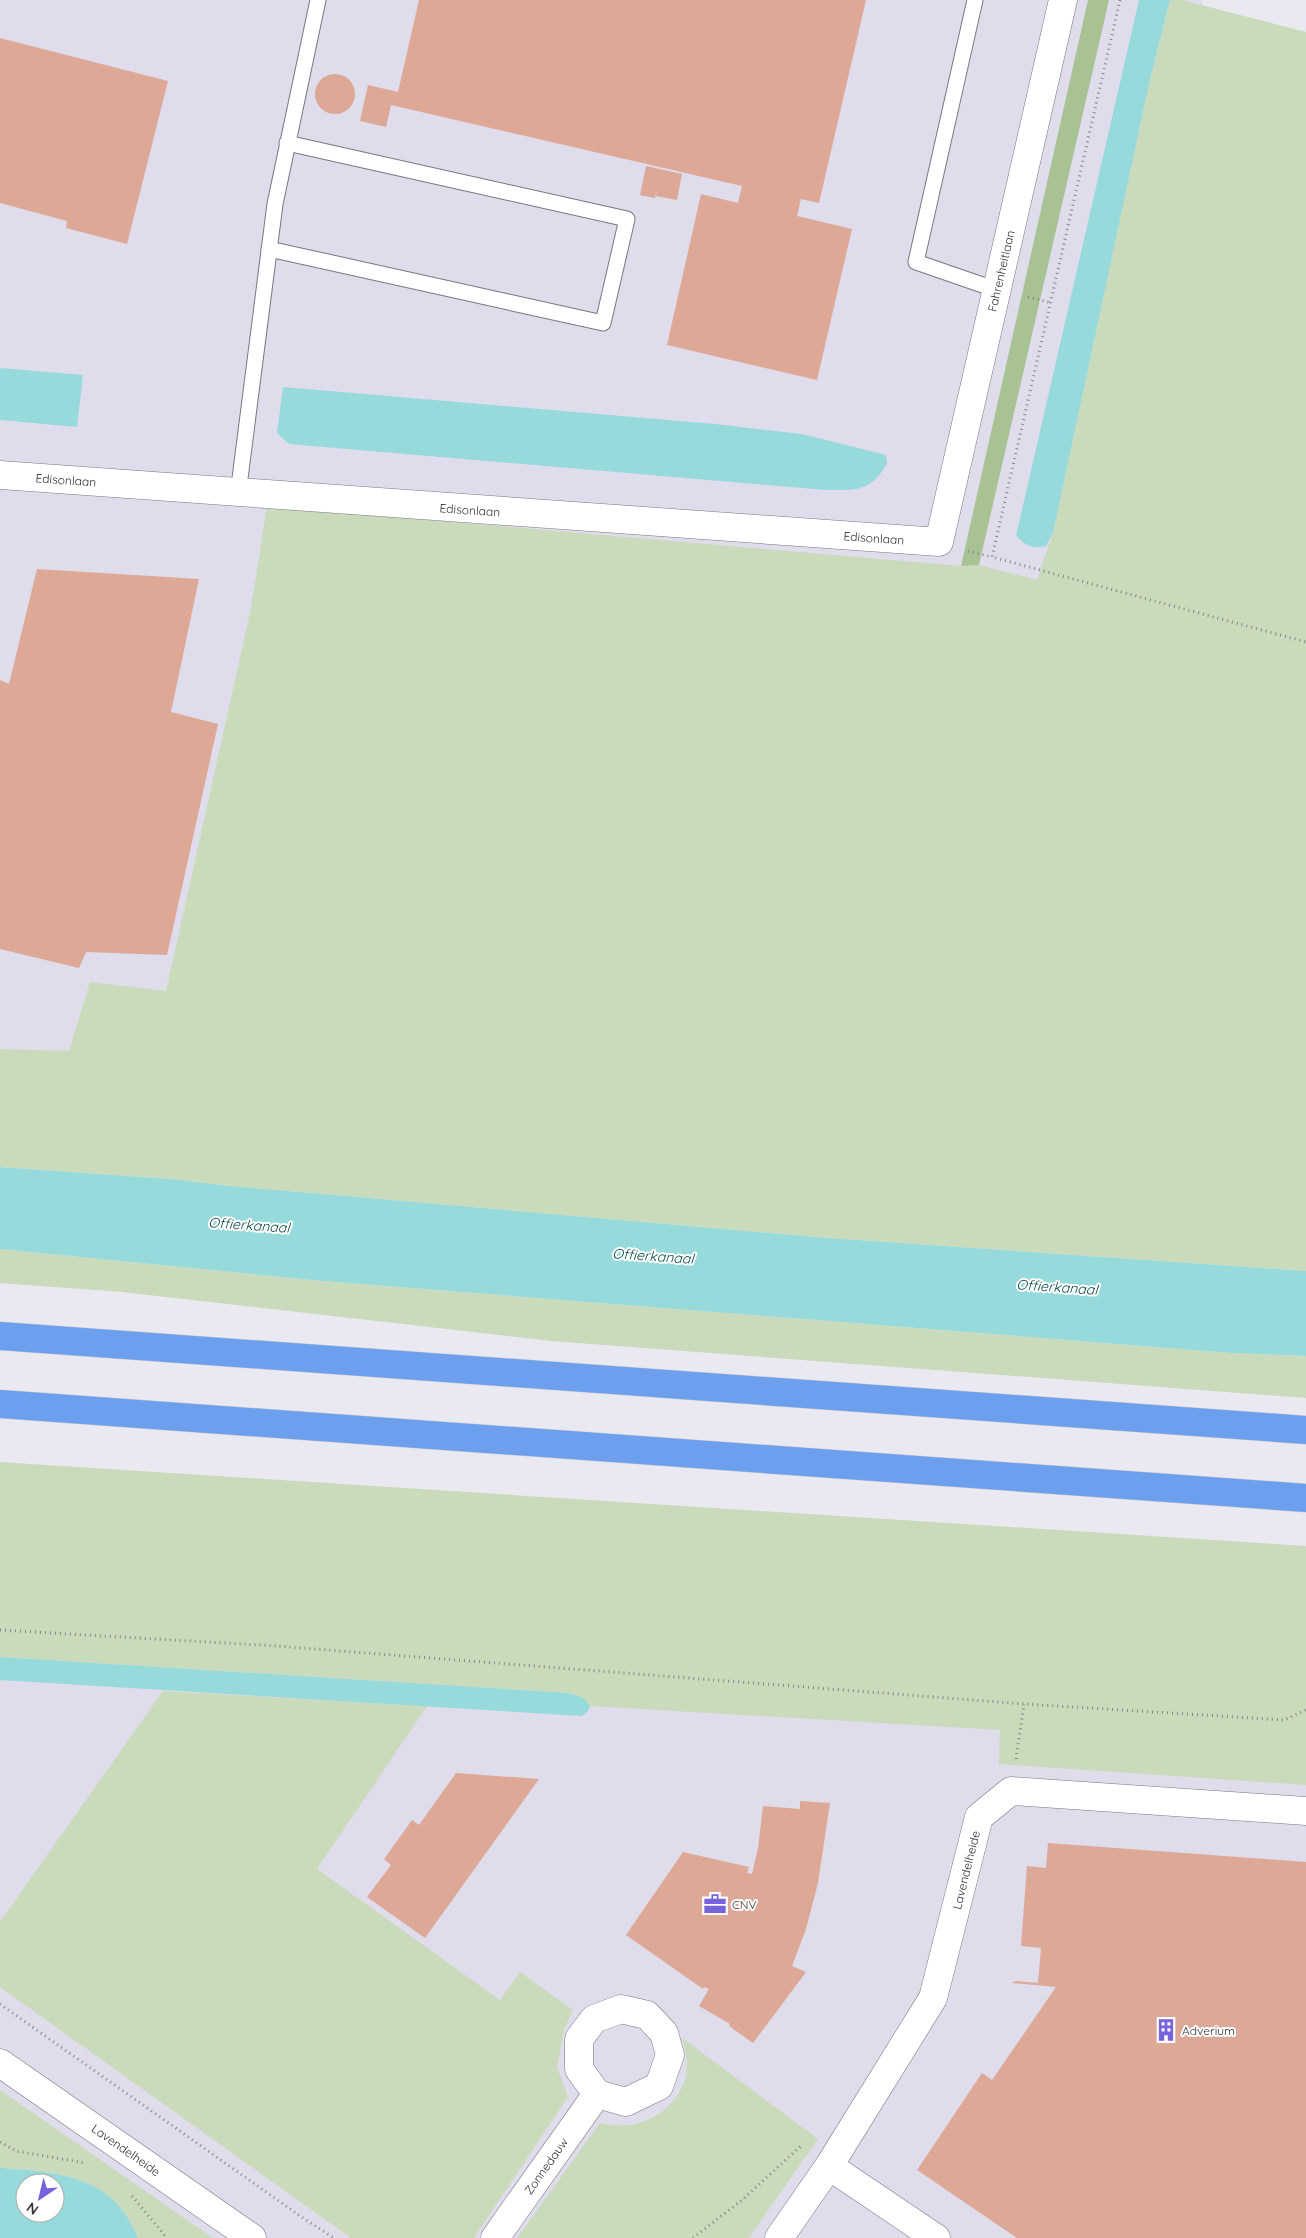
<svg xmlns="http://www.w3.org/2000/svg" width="1306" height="2238" viewBox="0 0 1306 2238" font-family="Quicksand,sans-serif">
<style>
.built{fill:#dfdcec;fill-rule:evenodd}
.green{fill:#c9dbbb}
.forest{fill:#a9c294}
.water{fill:#96dadb;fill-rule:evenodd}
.building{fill:#dda896}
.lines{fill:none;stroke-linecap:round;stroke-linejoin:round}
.service-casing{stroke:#79777f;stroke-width:17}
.minor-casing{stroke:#79777f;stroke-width:29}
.motorway-casing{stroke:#c9c9ca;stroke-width:29}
.path{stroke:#86858b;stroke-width:3;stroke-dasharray:1 4;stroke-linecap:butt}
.service{stroke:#fff;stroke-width:15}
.minor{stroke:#fff;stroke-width:28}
.motorway{stroke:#6ca0ef;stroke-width:28}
.labels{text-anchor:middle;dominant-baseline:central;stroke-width:4;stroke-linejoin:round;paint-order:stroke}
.street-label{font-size:12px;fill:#313034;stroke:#fff}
.poi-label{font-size:12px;fill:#313034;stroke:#fff;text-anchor:start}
.water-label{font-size:14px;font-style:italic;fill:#084749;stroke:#fff}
</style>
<rect width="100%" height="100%" fill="#eae8f1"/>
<!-- built -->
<g class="built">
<polygon points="0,0 1203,0 949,1191 0,1128"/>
<path d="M0,1538L1306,1624V2238H0ZM25,2183H55V2213H25Z"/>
</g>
<!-- green -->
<g class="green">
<polygon points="1170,0 1182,0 1306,32 1306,1271 828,1238 231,1186 170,1179 0,1167 0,1049 69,1051 90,982 166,991 251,608 267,506 961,566 979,565 1037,580 1053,533 1149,84"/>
<polygon points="0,1249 323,1281 1231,1353 1306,1356 1306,1398 551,1341 122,1292 0,1283"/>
<path d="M0,1462L1306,1546V1785L999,1764L1000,1730L590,1706C585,1697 578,1695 568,1693L0,1657Z"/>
<polygon points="163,1691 427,1706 317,1869 500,2000 520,1972 573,2010 564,2030 557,2067 568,2097 474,2238 351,2238 0,1987 0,1922"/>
<path d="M681,2037L818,2139L749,2238H517L600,2123C652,2137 705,2091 681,2037Z"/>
<path d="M0,2090L213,2238H138C116,2185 80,2176 27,2170C18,2169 9,2170 0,2167Z"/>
</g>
<!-- forest -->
<polygon class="forest" points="1088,0 1109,0 979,565 961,566"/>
<!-- water -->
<g class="water">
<path d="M1139,0H1170L1149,84L1053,533L1046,546C1033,550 1025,545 1016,536Z"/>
<polygon points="0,368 83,375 77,427 0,420"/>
<path d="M283,387L715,424L802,434L886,455L887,464C869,492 858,490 826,490L289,444L277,433Z"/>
<polygon points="0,1167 170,1179 231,1186 828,1238 1306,1271 1306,1356 1231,1353 323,1281 0,1249"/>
<path d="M0,1657L568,1693C578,1695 585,1697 590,1706L588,1711L582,1716L0,1680Z"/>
<path d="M0,2167C9,2170 18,2169 27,2170C80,2176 116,2185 138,2238H0ZM25,2183H55V2213H25Z"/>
</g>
<!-- building -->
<g class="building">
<polygon points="419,0 866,0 819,203 801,199 797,216 852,229 817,380 667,345 701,194 738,203 742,186 391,105 386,127 360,121 368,85 398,92"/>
<polygon points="0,38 168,81 127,244 66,228 67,221 0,203"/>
<circle cx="335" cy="94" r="20"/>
<polygon points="646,166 682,174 677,200 656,196 657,189 655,198 640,195"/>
<polygon points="37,569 199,579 171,712 218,724 167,955 86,952 79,968 0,949 0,680 9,684"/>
<polygon points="456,1773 539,1779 425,1938 367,1897 391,1865 384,1859 412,1820 419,1825"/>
<polygon points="800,1801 830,1803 818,1883 806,1929 792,1966 806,1972 753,2043 729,2026 730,2024 699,2006 709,1989 704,1987 703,1989 626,1935 683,1852 749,1867 747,1873 752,1874 758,1848 763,1806 800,1809"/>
<polygon points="1048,1843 1306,1862 1306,2238 1017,2238 917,2170 982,2073 992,2080 1056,1987 1012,1983 1016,1981 1038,1983 1041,1948 1021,1946 1027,1866 1046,1868"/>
</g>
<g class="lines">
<defs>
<g id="service">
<polyline points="975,0 916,262 997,290"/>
<polyline points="269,249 603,323 627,219 287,143"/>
<polyline points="238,494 275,204 318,0"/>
</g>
<g id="minor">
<polyline points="0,475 939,542 1063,0"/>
<polygon points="621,2009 647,2015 664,2033 670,2055 659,2086 626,2102 597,2094 579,2069 579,2039 594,2019"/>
<polyline points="0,2063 252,2238"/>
<polyline points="829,2166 936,2238"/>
<polyline points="495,2238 597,2094"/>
<polyline points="779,2238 829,2166 933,1998 979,1817 1011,1791 1306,1811"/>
</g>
<g id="motorway">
<polyline points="0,1336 1306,1430"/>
<polyline points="0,1404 1306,1498"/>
</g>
</defs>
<!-- service casing -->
<use href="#service" class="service-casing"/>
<!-- minor casing -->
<use href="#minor" class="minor-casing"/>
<!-- motorway casing -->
<use href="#motorway" class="motorway-casing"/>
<!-- path -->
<g class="path">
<polyline points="1120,0 992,557 1306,642"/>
<polyline points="1028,297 1052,303"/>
<polyline points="968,551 992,557"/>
<polyline points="0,1630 276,1646 1024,1704 1284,1720 1306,1710"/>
<polyline points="1016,1759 1024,1704"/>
<polyline points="0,2004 303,2218 334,2238"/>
<polyline points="0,2142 16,2151 85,2163"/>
<polyline points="132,2196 167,2238"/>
<polyline points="693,2238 741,2201 802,2145"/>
</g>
<!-- service -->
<use href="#service" class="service"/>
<!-- minor -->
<use href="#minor" class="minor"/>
<!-- motorway -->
<use href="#motorway" class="motorway"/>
</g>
<!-- icons -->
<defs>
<symbol id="office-bare" viewBox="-9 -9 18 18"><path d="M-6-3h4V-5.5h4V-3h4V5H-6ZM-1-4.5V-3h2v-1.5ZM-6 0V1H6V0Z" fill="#7862dd" stroke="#fff" stroke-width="2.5" paint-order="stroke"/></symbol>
<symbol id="building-bare" viewBox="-9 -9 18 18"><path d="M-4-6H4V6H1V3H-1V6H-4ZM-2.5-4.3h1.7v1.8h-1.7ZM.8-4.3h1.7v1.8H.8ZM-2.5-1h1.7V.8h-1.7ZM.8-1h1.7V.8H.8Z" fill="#7862dd" stroke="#fff" stroke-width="2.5" paint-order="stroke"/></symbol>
</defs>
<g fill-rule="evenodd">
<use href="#office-bare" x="699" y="1888" width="32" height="32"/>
<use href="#building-bare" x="1150" y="2014" width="32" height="32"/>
</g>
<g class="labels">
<!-- street labels -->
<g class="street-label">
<text transform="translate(1001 271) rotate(-77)">Fahrenheitlaan</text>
<text transform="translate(66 480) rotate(4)">Edisonlaan</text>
<text transform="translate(470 510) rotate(4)">Edisonlaan</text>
<text transform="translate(874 538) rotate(4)">Edisonlaan</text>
<text transform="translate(966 1870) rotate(-76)">Lavendelheide</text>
<text transform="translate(126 2150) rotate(35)">Lavendelheide</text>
<text transform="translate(546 2166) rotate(-55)">Zonnedauw</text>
</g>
<!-- poi labels -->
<g class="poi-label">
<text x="732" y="1904">CNV</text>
<text x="1182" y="2030">Adverium</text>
</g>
<!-- water labels -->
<g class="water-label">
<text transform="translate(249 1225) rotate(4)">Offierkanaal</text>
<text transform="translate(653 1256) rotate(4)">Offierkanaal</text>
<text transform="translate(1057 1287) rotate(4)">Offierkanaal</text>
</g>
</g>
<!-- north arrow -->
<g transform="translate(40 2198) rotate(215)"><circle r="24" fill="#ffffff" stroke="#adacae"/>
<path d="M0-4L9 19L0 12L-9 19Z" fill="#7862dd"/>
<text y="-8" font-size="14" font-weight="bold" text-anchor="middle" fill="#313034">N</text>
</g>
</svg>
